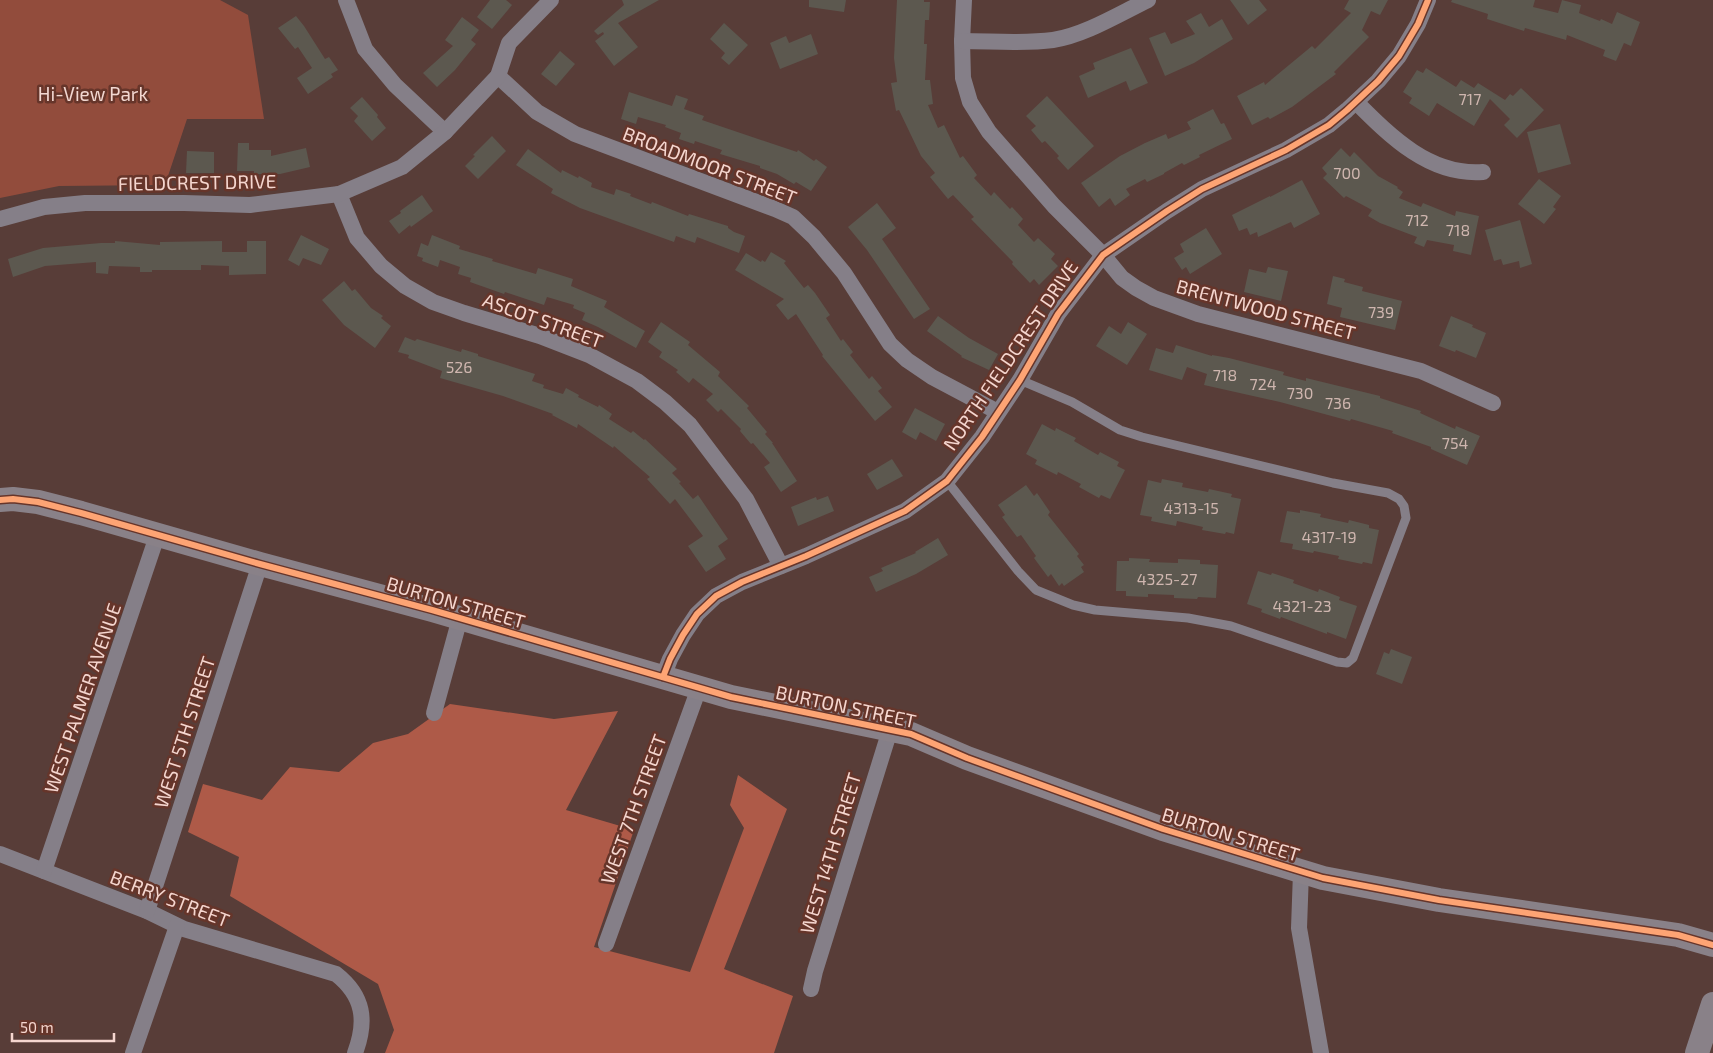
<svg xmlns="http://www.w3.org/2000/svg" width="1713" height="1053" viewBox="0 0 1713 1053" font-family="'Exo 2',sans-serif">
<style>
.green{fill:#924c3c}
.forest{fill:#ae5a48}
.building{fill:#5c584f}
.lines{fill:none;stroke-linecap:round;stroke-linejoin:round}
.lane{stroke:#857f88;stroke-width:9}
.street{stroke:#857f88;stroke-width:16}
.secondary{stroke:#898188;stroke-width:24}
.cycleway-casing{stroke:#66352a;stroke-width:9}
.cycleway{stroke:#fda474;stroke-width:6}
.labels{text-anchor:middle;dominant-baseline:central;stroke-width:5;stroke-linejoin:round;paint-order:stroke}
.number-label{font-size:16px;fill:#cfb6af}
.park-label{font-size:19px;fill:#f2d7d1;stroke:#66352a}
.street-label{font-size:19px;fill:#f5d6cf;stroke:#66352a}
</style>
<rect width="100%" height="100%" fill="#583d38"/>
<!-- green -->
<polygon class="green" points="0,0 220,0 248,15 264,119 187,119 165,185 59,186 0,198"/>
<!-- forest -->
<polygon class="forest" points="450,704 554,719 618,711 566,810 634,830 594,947 690,972 744,828 730,805 738,775 787,809 724,969 793,996 774,1053 385,1053 394,1030 378,984 230,896 239,857 188,832 203,784 262,800 290,767 339,772 373,743 408,734"/>
<!-- building -->
<g class="building">
<polygon points="490,0 506,0 512,5 492,29 477,17"/>
<polygon points="622,0 659,0 618,23 638,47 614,66 595,41 604,34 603,32 598,35 594,31 624,5"/>
<polygon points="809,0 846,0 844,12 809,7"/>
<polygon points="897,0 924,0 924,2 930,2 929,20 925,20 924,44 927,44 925,80 930,80 933,104 928,105 938,128 944,125 960,158 963,156 977,175 974,178 991,196 994,192 1010,209 1012,207 1023,219 1018,225 1034,242 1038,238 1055,254 1051,259 1058,266 1039,285 1034,279 1030,283 1012,264 1013,262 971,219 974,217 953,195 948,199 930,177 935,173 921,156 899,110 896,111 891,83 897,82 894,58"/>
<polygon points="1230,0 1259,0 1267,10 1248,25"/>
<polygon points="1349,0 1388,0 1380,15 1371,11 1362,30 1369,37 1334,72 1336,74 1292,107 1270,119 1268,117 1252,125 1237,96 1264,82 1265,85 1312,46 1315,49 1351,13 1344,9"/>
<polygon points="1452,0 1535,0 1533,7 1558,13 1562,0 1581,5 1579,13 1600,21 1601,19 1612,24 1617,12 1640,22 1631,46 1624,43 1616,61 1603,56 1605,50 1567,35 1566,40 1525,28 1524,31 1487,19 1488,14 1451,2"/>
<polygon points="1201,13 1209,27 1222,19 1233,39 1194,63 1165,76 1149,38 1165,32 1171,44 1195,34 1186,21"/>
<polygon points="296,16 304,26 325,59 329,57 338,70 331,74 333,77 308,94 297,78 312,68 298,47 295,49 278,28"/>
<polygon points="462,17 479,30 471,40 476,44 455,70 437,87 423,73 453,46 445,40"/>
<polygon points="724,23 748,45 729,65 721,58 725,53 710,39"/>
<polygon points="811,34 818,54 780,69 770,43 786,36 789,43"/>
<polygon points="1131,48 1148,83 1130,91 1126,81 1088,98 1079,76 1095,69 1093,63"/>
<polygon points="560,51 575,64 556,86 541,74"/>
<polygon points="1426,68 1456,87 1461,80 1474,88 1478,83 1505,100 1510,94 1513,96 1521,88 1544,110 1517,138 1504,125 1510,119 1490,99 1474,126 1437,103 1429,116 1409,103 1412,98 1403,92 1417,70 1423,73"/>
<polygon points="629,92 672,106 676,95 688,99 684,109 704,116 702,120 797,152 798,150 814,161 816,159 827,167 811,191 796,182 794,184 777,174 760,168 760,166 720,154 722,150 695,141 694,144 679,139 681,133 665,127 666,125 638,117 636,124 621,119"/>
<polygon points="1047,96 1094,146 1068,170 1057,158 1059,156 1045,141 1042,143 1031,130 1036,126 1026,116"/>
<polygon points="362,97 378,115 377,117 386,128 372,141 354,121 358,116 350,108"/>
<polygon points="1213,109 1221,124 1224,123 1232,139 1199,155 1200,157 1184,165 1182,163 1164,173 1164,174 1147,182 1145,179 1126,189 1130,195 1115,206 1110,198 1099,207 1081,183 1120,156 1145,143 1166,134 1168,139 1191,129 1187,122"/>
<polygon points="1560,124 1571,164 1538,173 1527,132"/>
<polygon points="492,136 506,151 478,179 465,166 475,156 473,155"/>
<polygon points="238,143 249,143 249,150 271,150 271,156 306,148 310,167 280,174 254,174 254,171 237,171"/>
<polygon points="1341,148 1350,157 1354,152 1378,176 1398,187 1397,188 1403,192 1399,198 1421,207 1423,203 1455,216 1456,211 1479,216 1471,255 1453,251 1454,245 1427,240 1424,247 1414,243 1417,237 1380,223 1368,216 1372,210 1346,196 1344,198 1323,178 1327,174 1322,168"/>
<polygon points="528,149 561,173 562,170 578,178 579,176 592,183 591,187 614,195 616,189 631,194 630,196 651,204 652,202 688,216 689,214 728,226 728,228 734,232 745,236 739,253 697,237 695,243 676,236 674,242 580,208 551,193 553,189 516,165"/>
<polygon points="187,151 214,152 214,173 186,173"/>
<polygon points="1539,179 1561,196 1553,207 1556,209 1544,224 1518,204"/>
<polygon points="1302,180 1320,214 1294,228 1291,222 1258,237 1257,232 1250,235 1247,228 1239,231 1232,215 1270,196 1270,197"/>
<polygon points="422,195 433,211 411,227 410,225 399,234 389,221 401,213 400,211"/>
<polygon points="877,203 896,228 882,239 930,309 914,319 867,250 848,227"/>
<polygon points="1520,220 1532,264 1520,268 1519,261 1503,265 1501,259 1494,261 1485,230"/>
<polygon points="1206,228 1222,254 1190,274 1186,267 1182,270 1174,258 1184,252 1180,244"/>
<polygon points="301,235 329,249 321,265 303,258 299,266 288,260"/>
<polygon points="432,235 460,246 459,249 493,259 492,261 536,274 538,268 573,279 571,286 607,301 604,307 645,331 636,348 598,327 582,320 585,313 573,308 574,305 547,297 544,305 505,292 504,294 470,282 471,278 458,274 460,267 440,260 438,267 422,261 423,258 417,256 421,243 428,246"/>
<polygon points="115,241 160,245 160,242 222,241 222,252 247,252 247,241 266,241 266,274 229,275 229,266 201,265 201,270 152,270 152,272 140,272 140,267 109,266 108,274 96,273 96,262 45,266 13,277 8,259 43,248 101,243 115,243"/>
<polygon points="771,252 786,261 784,263 804,288 808,285 815,293 830,315 826,318 841,341 843,339 853,352 850,355 869,379 872,376 882,388 878,391 892,407 875,421 822,356 823,355 796,314 788,320 776,305 784,299 735,270 746,253 761,262 762,260 765,262"/>
<polygon points="1268,267 1288,271 1281,301 1244,292 1249,269 1266,273"/>
<polygon points="1333,276 1345,279 1344,282 1363,287 1362,291 1402,301 1395,330 1340,317 1342,308 1327,304"/>
<polygon points="344,281 352,291 355,289 371,308 383,316 381,318 391,326 375,348 344,325 322,300"/>
<polygon points="938,316 969,338 998,354 989,370 961,357 962,356 927,331"/>
<polygon points="1451,316 1473,325 1472,327 1486,333 1476,358 1456,350 1455,352 1439,346"/>
<polygon points="661,322 690,342 688,345 720,372 718,376 749,406 747,408 767,432 765,434 773,443 772,443 797,481 781,492 764,467 770,463 753,443 751,444 740,431 741,429 721,409 718,412 706,400 713,394 693,378 689,383 676,372 678,370 659,357 662,352 648,342"/>
<polygon points="1128,322 1147,334 1127,365 1096,346 1109,326 1121,334"/>
<polygon points="405,337 415,341 417,339 461,352 462,349 478,354 478,356 535,374 532,381 544,385 543,388 563,394 566,388 579,395 578,397 598,407 599,405 612,414 609,419 631,433 633,431 644,440 645,439 677,469 672,473 681,482 679,483 693,499 698,495 728,539 718,546 726,559 706,572 688,546 703,536 675,499 670,504 647,479 650,477 614,446 613,448 578,424 577,428 552,415 553,414 503,396 440,378 442,371 408,358 409,355 398,352"/>
<polygon points="1176,345 1212,356 1212,355 1229,358 1284,372 1283,375 1306,381 1306,378 1380,396 1380,398 1421,411 1420,413 1455,429 1456,426 1480,436 1467,465 1431,449 1431,447 1392,433 1393,431 1351,419 1350,421 1280,402 1204,385 1207,374 1187,367 1182,380 1149,370 1156,348 1173,353"/>
<polygon points="915,408 945,424 936,441 920,432 916,440 902,432"/>
<polygon points="1042,424 1055,431 1056,428 1076,438 1074,441 1098,455 1100,452 1119,462 1117,466 1125,470 1110,499 1101,495 1099,498 1079,487 1081,484 1058,472 1057,475 1035,464 1037,460 1026,454"/>
<polygon points="892,459 903,476 877,490 867,474"/>
<polygon points="1162,479 1183,483 1182,487 1208,492 1209,489 1232,494 1231,497 1241,499 1234,534 1226,532 1225,534 1202,530 1203,527 1177,521 1176,526 1151,521 1152,517 1140,515 1148,480 1161,483"/>
<polygon points="1026,485 1034,496 1037,493 1050,512 1048,515 1079,554 1077,556 1084,565 1081,567 1084,572 1064,586 1062,583 1059,586 1051,574 1048,577 1034,558 1036,556 1021,535 1017,537 1002,517 1005,515 998,505"/>
<polygon points="828,496 834,511 798,526 791,507 816,497 817,500"/>
<polygon points="1300,510 1321,514 1320,517 1348,523 1349,520 1369,525 1369,528 1379,530 1372,564 1363,562 1362,564 1338,559 1339,556 1314,551 1313,553 1292,549 1293,544 1280,542 1287,511 1300,513"/>
<polygon points="938,538 948,555 916,574 876,592 869,577 883,571 881,568 916,553 915,552"/>
<polygon points="1129,558 1150,559 1149,562 1178,563 1178,559 1200,560 1200,564 1218,565 1216,598 1198,597 1197,599 1174,598 1174,595 1148,594 1148,597 1126,596 1126,591 1116,591 1117,561 1129,561"/>
<polygon points="1258,571 1271,575 1272,573 1294,580 1293,583 1318,592 1319,589 1340,597 1339,600 1357,606 1346,639 1327,632 1327,634 1281,617 1280,619 1261,612 1262,609 1247,604"/>
<polygon points="1391,649 1412,657 1402,684 1376,674 1384,652 1389,654"/>
</g>
<g class="lines">
<!-- lane -->
<polyline class="lane" points="947,481 1018,571 1036,590 1073,605 1095,610 1188,618 1231,626 1337,662 1347,663 1353,658 1406,518 1404,506 1399,499 1388,493 1333,483 1142,437 1120,430 1072,402 1020,380"/>
<!-- street -->
<g class="street">
<polyline points="346,0 365,49 395,85 445,132"/>
<polyline points="964,0 962,41 963,78 970,102 989,132 1054,206 1103,255 1122,278 1136,288 1154,298 1198,314 1421,371 1493,403"/>
<path d="M962,41C992,41 1024,44 1053,40C1085,35 1119,14 1148,0"/>
<polyline points="498,76 537,112 575,134 775,209 793,217 814,237 844,273 890,344 907,360 932,377 998,412"/>
<path d="M1356,102C1391,137 1430,176 1483,172"/>
<polyline points="339,194 357,238 381,266 405,286 433,302 464,313 540,336 589,355 637,381 665,402 690,425 746,499 781,566"/>
<polyline points="0,219 44,207 85,203 184,203 250,205 339,194 402,167 445,132 498,76 509,43 551,0"/>
<polyline points="663,677 670,659 683,635 697,614 716,596 742,582 806,556 905,511 947,481 982,437 1020,380 1058,314 1103,255 1167,211 1202,189 1286,150 1329,125 1347,110 1378,81 1399,56 1418,24 1428,0"/>
<polyline points="434,713 460,618"/>
<path d="M0,854L147,911L184,929L336,974C364,996 367,1021 355,1053"/>
<polyline points="44,871 157,536"/>
<polyline points="1301,872 1299,928 1321,1053"/>
<polyline points="147,911 260,564"/>
<polyline points="606,944 699,688"/>
<polyline points="811,989 815,971 890,730"/>
<polyline points="133,1053 177,926"/>
</g>
<!-- secondary -->
<g class="secondary">
<polyline points="0,500 13,499 38,502 81,513 260,564 432,610 731,697 911,734 967,758 1163,829 1323,878 1439,900 1678,935 1713,945"/>
<polyline points="1697,1053 1713,1004"/>
</g>
<defs>
<g id="cycleway">
<polyline points="0,500 13,499 38,502 81,513 260,564 432,610 731,697 911,734 967,758 1163,829 1323,878 1439,900 1678,935 1713,945"/>
<polyline points="663,677 670,659 683,635 697,614 716,596 742,582 806,556 905,511 947,481 982,437 1020,380 1058,314 1103,255 1167,211 1202,189 1286,150 1329,125 1347,110 1378,81 1399,56 1418,24 1428,0"/>
</g>
</defs>
<!-- cycleway casing -->
<use href="#cycleway" class="cycleway-casing"/>
<!-- cycleway -->
<use href="#cycleway" class="cycleway"/>
</g>
<g class="labels">
<!-- number labels -->
<g class="number-label">
<text x="1470" y="98">717</text>
<text x="1347" y="172">700</text>
<text x="1417" y="219">712</text>
<text x="1458" y="229">718</text>
<text x="1381" y="311">739</text>
<text x="459" y="366">526</text>
<text x="1225" y="374">718</text>
<text x="1263" y="383">724</text>
<text x="1300" y="392">730</text>
<text x="1338" y="402">736</text>
<text x="1455" y="442">754</text>
<text x="1191" y="507">4313-15</text>
<text x="1329" y="536">4317-19</text>
<text x="1167" y="578">4325-27</text>
<text x="1302" y="605">4321-23</text>
</g>
<!-- park labels -->
<g class="park-label">
<text x="93" y="93">Hi-View Park</text>
</g>
<!-- street labels -->
<g class="street-label">
<text transform="translate(710 165) rotate(21)">BROADMOOR STREET</text>
<text transform="translate(197 182) rotate(-1)">FIELDCREST DRIVE</text>
<text transform="translate(1266 309) rotate(15)">BRENTWOOD STREET</text>
<text transform="translate(543 320) rotate(20)">ASCOT STREET</text>
<text transform="translate(1010 355) rotate(-56)">NORTH FIELDCREST DRIVE</text>
<text transform="translate(456 602) rotate(16)">BURTON STREET</text>
<text transform="translate(82 698) rotate(-71)">WEST PALMER AVENUE</text>
<text transform="translate(846 706) rotate(12)">BURTON STREET</text>
<text transform="translate(184 732) rotate(-72)">WEST 5TH STREET</text>
<text transform="translate(633 809) rotate(-70)">WEST 7TH STREET</text>
<text transform="translate(1231 834) rotate(17)">BURTON STREET</text>
<text transform="translate(830 853) rotate(-73)">WEST 14TH STREET</text>
<text transform="translate(170 898) rotate(21)">BERRY STREET</text>
</g>
</g>
<!-- scale -->
<path d="M12 1033v8h102v-8" fill="none" stroke="#f5d6cf" stroke-width="2.5"/>
<text x="20" y="1033" font-size="15" fill="#f5d6cf" stroke="#66352a" stroke-width="4" paint-order="stroke">50 m</text>
</svg>
